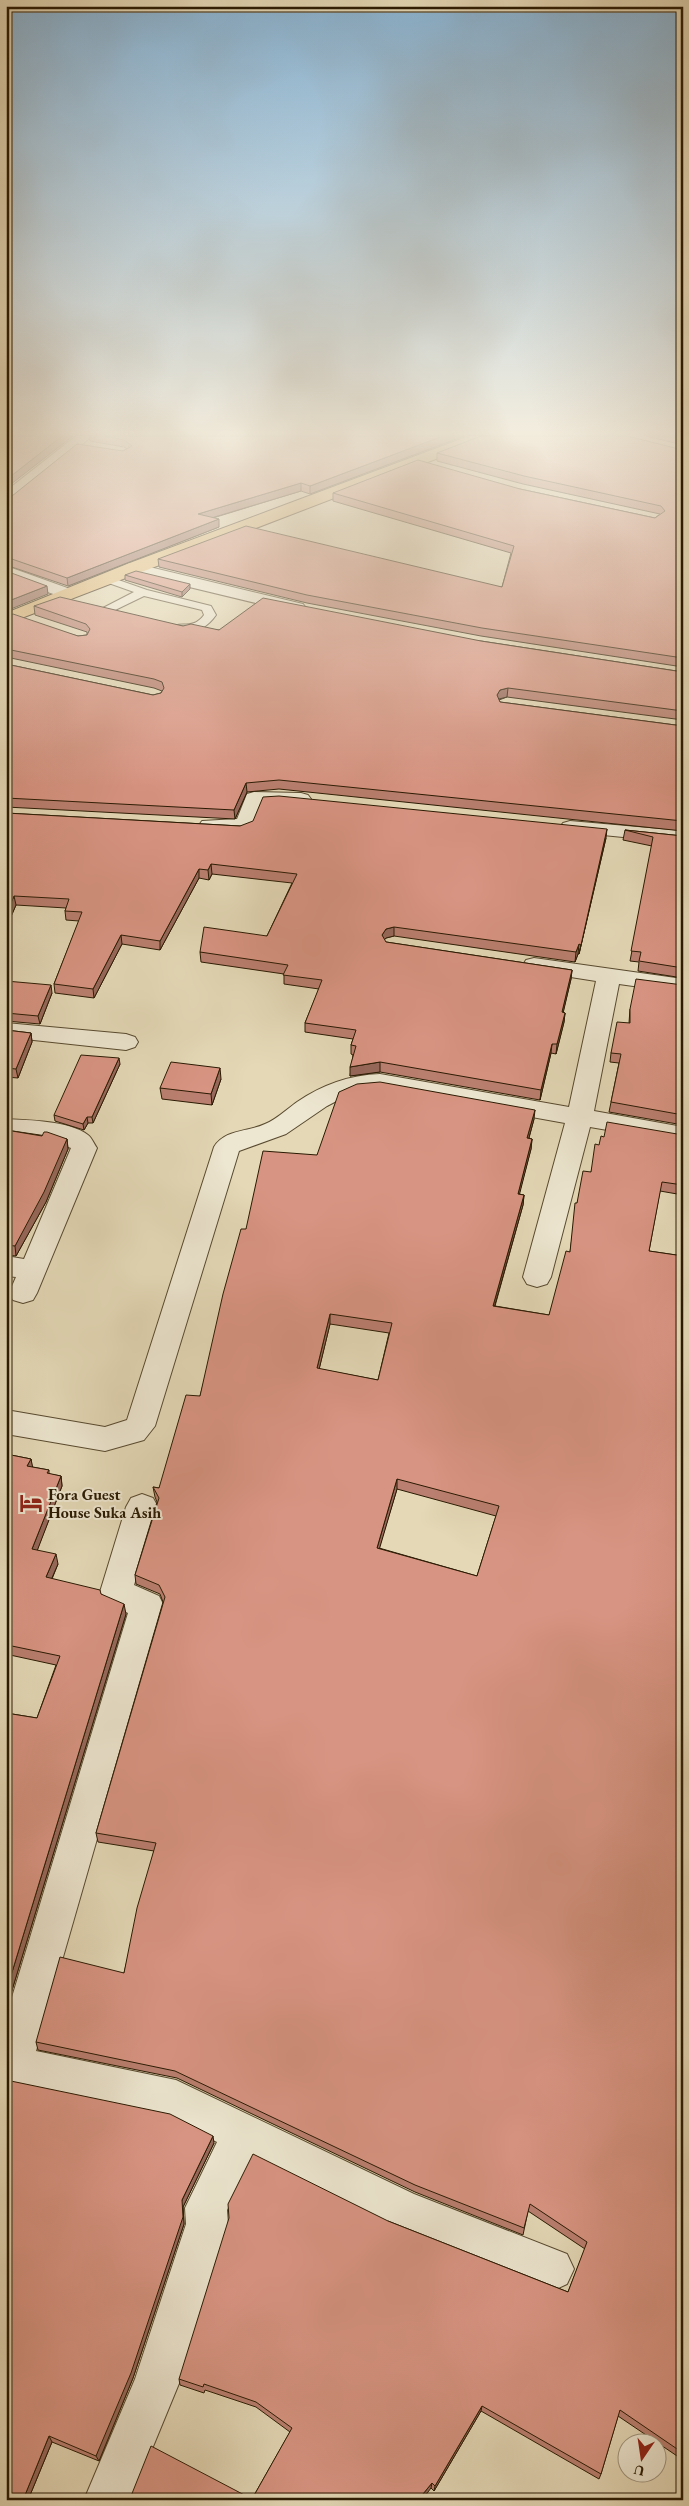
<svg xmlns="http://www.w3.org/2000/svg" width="689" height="2506" viewBox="0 0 689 2506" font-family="'EB Garamond',serif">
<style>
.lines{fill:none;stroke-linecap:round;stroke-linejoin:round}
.lane-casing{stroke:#584a2f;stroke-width:2}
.street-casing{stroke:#584a2f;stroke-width:2}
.primary-casing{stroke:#2a1a02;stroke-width:2}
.lane{fill:#ede6d0;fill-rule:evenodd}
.street{fill:#ede6d0;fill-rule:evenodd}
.primary{fill:#e2bc7b;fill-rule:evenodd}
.wall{fill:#ba7f70;stroke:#2a1a02;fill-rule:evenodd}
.shaded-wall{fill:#97685b;stroke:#2a1a02}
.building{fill:#d89482;stroke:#2a1a02;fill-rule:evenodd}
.labels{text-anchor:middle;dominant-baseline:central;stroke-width:4;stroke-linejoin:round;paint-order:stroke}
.poi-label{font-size:16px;font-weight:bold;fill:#2a1a02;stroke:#ede6d0;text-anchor:start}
</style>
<rect width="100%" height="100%" fill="#e4d8b6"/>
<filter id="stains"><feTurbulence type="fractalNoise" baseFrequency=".004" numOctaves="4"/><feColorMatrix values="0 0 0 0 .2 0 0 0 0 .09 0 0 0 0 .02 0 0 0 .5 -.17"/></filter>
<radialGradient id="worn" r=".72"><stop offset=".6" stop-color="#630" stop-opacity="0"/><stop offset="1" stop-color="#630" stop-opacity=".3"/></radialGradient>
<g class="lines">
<defs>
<path id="lane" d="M107,576L147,590L211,606L216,615C205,631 190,635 172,630L170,628C180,620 192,631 204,615L202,610L144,596L111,612H103V608L134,592L103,581L102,579Z"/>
<g id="street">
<polygon points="76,436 92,436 12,502 6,504 6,491"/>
<polygon points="133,563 303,604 306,608 303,612 297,613 127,572 125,568 127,564"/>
<polygon points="6,566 73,590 76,594 73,598 67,599 6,577"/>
<path d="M254,792L301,793L308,795L311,799L308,803L262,804L252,829C237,833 217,833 202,829L199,825L202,821L237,819L247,794Z"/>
<polygon points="570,821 683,831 683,843 563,831 560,827 563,823"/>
<path d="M534,958L683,979V993L619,984L594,1111L683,1127V1143L590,1127L551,1277L547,1284L537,1287L527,1284L523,1277L565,1123L380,1090L357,1092L346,1096L327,1106L286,1134L239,1151L155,1426L144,1440L105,1451L6,1434V1410L105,1427L127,1420L214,1147C225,1129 248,1132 265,1124C277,1119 287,1109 297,1102C322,1085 349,1075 380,1074L569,1107L596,981L526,970L523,965L526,960Z"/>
<polygon points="6,1023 126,1034 135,1037 138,1042 135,1047 126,1050 6,1037"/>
<path d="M6,1119C29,1120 70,1121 88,1135C92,1138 94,1144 97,1148L37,1293L33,1300L23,1303L13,1300L9,1293L16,1277L6,1276V1256L24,1259L71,1148L49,1140L6,1135Z"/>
<polygon points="142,1494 153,1498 158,1507 134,1585 159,1596 164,1606 36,2051 176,2080 414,2194 567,2254 574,2269 567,2284 552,2291 388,2226 253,2159 227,2210 228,2224 180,2381 131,2500 84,2500 135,2379 186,2224 185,2208 217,2142 172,2120 6,2085 6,2017 128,1613 104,1602 100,1592 126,1507 131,1498"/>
</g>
<polygon id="primary" points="469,436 490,436 488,439 6,624 6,613 127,564"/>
</defs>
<!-- lane casing -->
<use href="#lane" class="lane-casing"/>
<!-- street casing -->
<use href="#street" class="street-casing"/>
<!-- primary casing -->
<use href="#primary" class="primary-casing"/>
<!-- lane -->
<use href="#lane" class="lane"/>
<!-- street -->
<use href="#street" class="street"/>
<!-- primary -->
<use href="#primary" class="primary"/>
</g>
<!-- wall -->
<g class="wall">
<polygon points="89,436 464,436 310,494 301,491 213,518 219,527 68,586 6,565 6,498 127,449 124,447 90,441"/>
<polygon points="646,436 683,436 683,445"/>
<polygon points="683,450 683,667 481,636 307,603 159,567 158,559 502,587 511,553 333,501 333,493 520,489 655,518 660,514 523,484 437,461 437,453"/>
<polygon points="125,575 190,589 182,597 125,580"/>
<polygon points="34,606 183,626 219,630 481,641 683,672 683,720 507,697 499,700 500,702 683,726 683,831 279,789 247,792 235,819 6,807 6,664 153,695 161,693 162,691 154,688 6,657 6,617 78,636 87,635 87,632 35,615"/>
<polygon points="6,813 240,826 606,838 579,954 578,954 575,962 394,936 386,938 384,940 386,942 572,970 571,979 563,1012 565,1013 564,1022 556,1054 551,1053 540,1100 380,1072 350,1076 353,1055 351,1054 351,1045 353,1039 305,1032 305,1023 319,989 284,984 284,974 201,962 200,952 267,936 292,883 212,874 209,880 199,878 160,950 122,944 94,998 55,993 54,984 79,921 66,920 65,911 66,908 16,905 9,921 6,921"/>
<polygon points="625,830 683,836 683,978 638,971 639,962 630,961 652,846 623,840"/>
<polygon points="6,981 52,993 40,1024 6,1021"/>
<polygon points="683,985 683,1125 609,1112 619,1063 610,1062 611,1053 629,1023 630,1009"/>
<polygon points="6,1030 31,1033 32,1042 18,1078 6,1077"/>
<polygon points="120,1064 93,1123 88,1123 84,1130 55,1121 54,1115"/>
<polygon points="221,1079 212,1105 162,1099 160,1088"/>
<path d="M534,1119L529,1138L532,1139L531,1149L519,1194L524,1195L523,1205L495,1306L549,1315L570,1252L577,1203L591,1172L599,1145L683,1135V1195L660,1191L649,1251L683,1256V2460L618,2416L601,2474L599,2479L481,2411L434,2491L431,2488L252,2499L290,2432L256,2407L205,2390L204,2393L180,2385L179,2379L388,2221L568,2292L585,2249L528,2211L523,2235L415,2192L177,2078L38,2050L36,2042L124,1973L154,1851L98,1842L96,1833L163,1602L160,1594L136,1584L135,1575L157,1502L155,1497L153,1487L159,1488L200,1396L246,1229L317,1155ZM330,1324L389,1333L378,1380L319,1369ZM397,1489L496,1516L477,1576L379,1548Z"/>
<polygon points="6,1130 67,1139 68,1149 46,1202 16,1256 6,1255"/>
<polygon points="6,1454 31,1459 32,1467 49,1470 49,1474 61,1476 62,1486 37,1550 58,1564 52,1579 101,1594 126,1614 6,2010 6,1713 37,1718 56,1665 10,1655 6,1663"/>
<polygon points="214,2143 183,2207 184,2224 133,2378 99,2461 52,2442 28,2500 6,2500"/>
</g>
<!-- shaded-wall -->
<g class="shaded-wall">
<polygon points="62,436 73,436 6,488 6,480"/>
<polygon points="443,436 464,436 310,494 310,486"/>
<polygon points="301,483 301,491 198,522 198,514"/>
<polygon points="219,519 219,527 68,586 67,578"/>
<polygon points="190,584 190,589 182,597 182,592"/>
<polygon points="47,586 48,594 6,611 6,602"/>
<polygon points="508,688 507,697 499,699 496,704 497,695 500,690"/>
<polygon points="246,783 247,792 235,819 234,810"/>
<polygon points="607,829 606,838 579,954 581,945"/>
<polygon points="211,864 212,874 209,880 208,870"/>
<polygon points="199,869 199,878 160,950 160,941"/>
<polygon points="14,896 16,905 9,921 7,912"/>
<polygon points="394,927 394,936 386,938 381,944 382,935 386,929"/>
<polygon points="121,935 122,944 94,998 93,989"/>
<polygon points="579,944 578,954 575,962 576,952"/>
<polygon points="572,970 571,979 561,1022 562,1012"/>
<polygon points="51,985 52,993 40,1024 38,1016"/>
<polygon points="565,1013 564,1022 556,1054 557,1044"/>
<polygon points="31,1033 32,1042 18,1078 16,1069"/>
<polygon points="552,1044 551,1053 540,1100 541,1090"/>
<polygon points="119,1058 120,1064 93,1123 92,1117"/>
<polygon points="380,1062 380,1072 350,1076 350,1067"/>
<polygon points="220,1068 221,1079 212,1105 211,1094"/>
<polygon points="535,1110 534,1119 526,1148 527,1138"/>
<polygon points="87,1117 88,1123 84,1130 83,1124"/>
<polygon points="67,1139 68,1149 46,1202 16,1256 15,1246"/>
<polygon points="532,1139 531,1149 517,1204 518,1194"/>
<polygon points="524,1195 523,1205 492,1315 493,1306"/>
<polygon points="330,1314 330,1324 317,1378 317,1368"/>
<polygon points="31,1459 33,1469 27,1466"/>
<polygon points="61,1476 62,1486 34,1559 32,1549"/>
<polygon points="397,1479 397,1489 377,1557 377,1548"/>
<polygon points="56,1554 58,1564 48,1587 46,1577"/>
<polygon points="124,1604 126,1614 6,2010 6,1992"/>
<polygon points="7,1645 10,1655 6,1663 6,1647"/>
<polygon points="213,2136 214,2143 183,2207 184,2224 133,2378 99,2461 96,2456 182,2200"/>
<polygon points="482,2406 481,2411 434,2491 435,2486"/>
<polygon points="49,2436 52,2442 28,2500 23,2500"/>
<polygon points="432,2483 431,2488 422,2500 418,2500"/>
</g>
<!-- building -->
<g class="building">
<polygon points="6,436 62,436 6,480"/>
<polygon points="105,436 443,436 310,486 301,483 198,514 219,519 67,578 6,557 6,498 12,496 77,444 123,451 132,446 124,440"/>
<polygon points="481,436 627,436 683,450 683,658 482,628 307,595 158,559 246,526 502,587 514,546 333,493 418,460 520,489 655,518 665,511 661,506 524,476 437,453"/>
<polygon points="6,571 47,586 6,602"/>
<polygon points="136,571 190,584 182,592 125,575"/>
<polygon points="60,597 183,626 191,624 219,630 263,598 481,641 683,672 683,711 508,688 500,690 497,695 500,702 683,726 683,821 279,780 246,783 234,810 6,798 6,664 153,695 161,693 164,688 162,682 154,679 6,649 6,617 13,614 78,636 87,635 90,629 86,624 34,606"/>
<polygon points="279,796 607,829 581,945 579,944 576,952 394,927 386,929 382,935 386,942 572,970 562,1012 565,1013 557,1044 552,1044 541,1090 380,1062 350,1067 356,1046 351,1045 356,1030 305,1023 322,980 283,975 288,965 200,952 204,927 267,936 297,874 211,864 208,870 199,869 160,941 121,935 93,989 54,984 82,912 65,911 69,899 14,896 7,912 6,912 6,813 240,826 253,821 263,797"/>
<polygon points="625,830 683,836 683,968 639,961 641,952 631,951 653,837"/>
<polygon points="636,979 683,985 683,1115 611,1102 621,1054 611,1053 617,1022 630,1023 630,1009"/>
<polygon points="6,981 51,985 38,1016 6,1013"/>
<polygon points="6,1030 31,1033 16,1069 6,1068"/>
<polygon points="81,1055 119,1058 92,1117 87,1117 83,1124 54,1115"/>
<polygon points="171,1062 220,1068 211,1094 160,1088"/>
<path d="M380,1082L535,1110L527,1138L532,1139L518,1194L524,1195L493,1306L549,1315L566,1251L570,1252L575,1203H577L583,1171L591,1172L595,1144L599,1145L601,1136L604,1137L607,1122L683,1135V1185L662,1182L649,1251L683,1256V2453L620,2410L601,2474L482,2406L435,2486L432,2483L418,2500H111L112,2497L131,2496L151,2446L252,2499L292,2428L256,2402L204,2384L203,2387L179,2379L229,2218L228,2204L253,2154L388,2221L568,2292L587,2242L530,2204L524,2228L415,2185L175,2071L36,2042L60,1957L124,1973L137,1908L156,1843L96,1833L165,1597L159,1585L135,1575L159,1498L153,1487L159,1488L186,1395L200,1396L223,1294L241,1229H246L263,1151L317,1155L339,1092L357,1084ZM330,1314L392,1323L378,1380L317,1368ZM397,1479L499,1506L477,1576L377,1548Z"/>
<polygon points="6,1130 42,1136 44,1132 47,1132 67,1139 44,1192 15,1246 6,1245"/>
<polygon points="6,1454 31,1459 27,1466 49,1470 47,1473 61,1476 32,1549 56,1554 46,1577 100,1590 101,1594 124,1604 6,1992 6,1713 37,1718 60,1656 7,1645 6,1647"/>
<polygon points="6,2080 170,2114 213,2136 182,2200 183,2217 131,2373 96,2456 49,2436 23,2500 6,2500"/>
</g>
<!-- sky -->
<linearGradient id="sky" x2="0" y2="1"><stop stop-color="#89b5d6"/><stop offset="0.55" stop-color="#f3edde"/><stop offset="1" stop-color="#f3edde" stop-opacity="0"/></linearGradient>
<rect width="689" height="787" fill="url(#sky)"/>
<!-- icons -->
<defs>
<symbol id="hotel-bare" viewBox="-9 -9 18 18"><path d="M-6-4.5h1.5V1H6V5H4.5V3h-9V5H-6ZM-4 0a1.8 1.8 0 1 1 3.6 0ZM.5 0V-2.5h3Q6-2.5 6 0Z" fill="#8f2418" stroke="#ede6d0" stroke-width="2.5" paint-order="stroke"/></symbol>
</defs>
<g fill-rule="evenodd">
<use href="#hotel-bare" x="15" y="1487" width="32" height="32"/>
</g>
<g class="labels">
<!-- poi labels -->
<g class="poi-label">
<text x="48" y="1494">Fora Guest<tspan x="48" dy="18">House Suka Asih</tspan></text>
</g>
</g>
<!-- margin -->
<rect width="689" height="2506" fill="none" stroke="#e4d8b6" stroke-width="25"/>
<rect x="8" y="8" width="674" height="2491" fill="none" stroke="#2a1a02" stroke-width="2.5"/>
<rect x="12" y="12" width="664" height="2481" fill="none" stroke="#2a1a02"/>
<!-- north arrow -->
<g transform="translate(642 2458) rotate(193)"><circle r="24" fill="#ede6d0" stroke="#9f947e"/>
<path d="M0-4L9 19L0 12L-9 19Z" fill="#8f2418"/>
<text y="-8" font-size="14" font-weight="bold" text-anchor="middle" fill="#2a1a02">U</text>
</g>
<rect width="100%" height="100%" filter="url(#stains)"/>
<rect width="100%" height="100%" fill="url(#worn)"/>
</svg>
